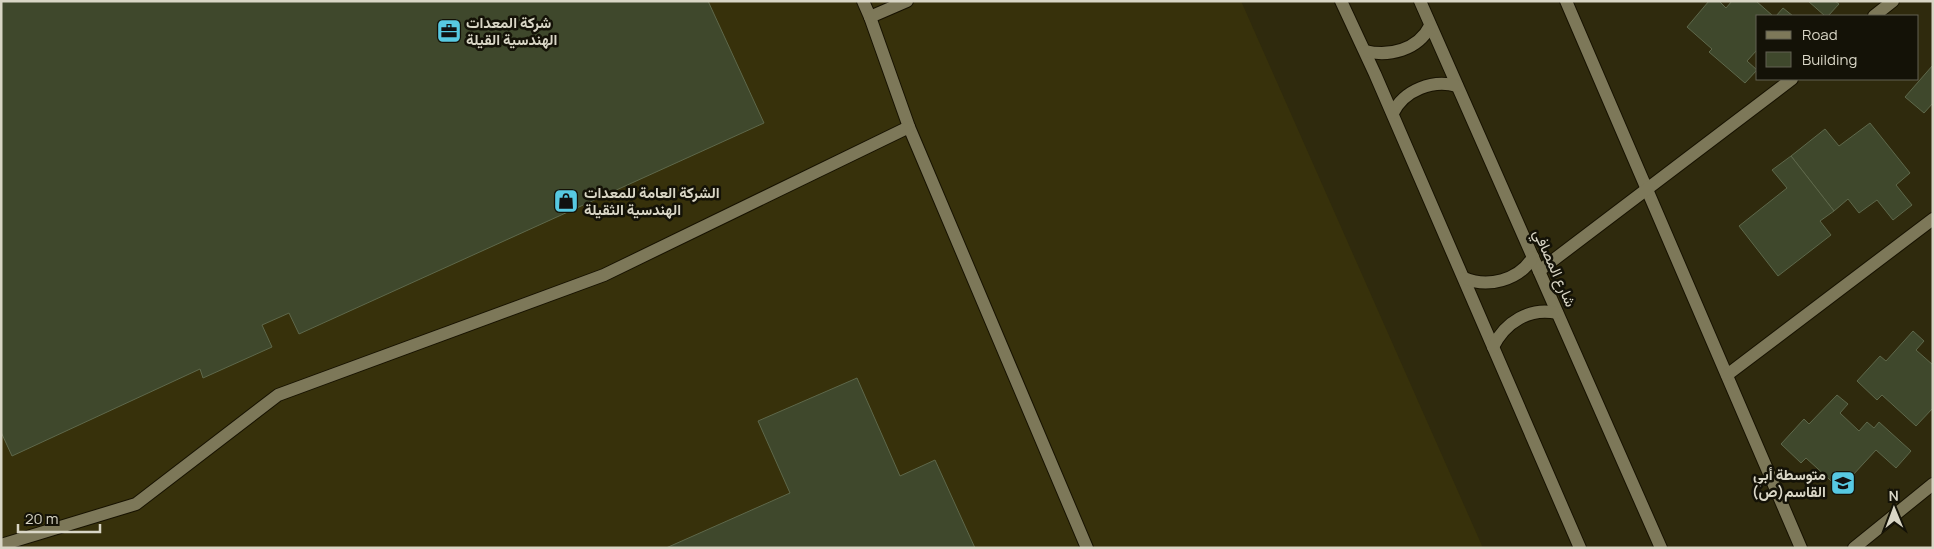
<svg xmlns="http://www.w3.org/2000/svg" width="1934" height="549" viewBox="0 0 1934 549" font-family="Manrope,Vazirmatn,sans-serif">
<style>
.built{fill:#37310b}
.building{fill:#3f482c;stroke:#5e684b}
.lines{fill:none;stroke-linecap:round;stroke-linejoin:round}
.service-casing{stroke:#171200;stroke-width:14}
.minor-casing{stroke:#171200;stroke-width:14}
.secondary-casing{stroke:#171200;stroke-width:14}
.service{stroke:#7d7859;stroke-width:12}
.minor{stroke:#7d7859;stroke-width:12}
.secondary{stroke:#7d7859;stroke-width:12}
.labels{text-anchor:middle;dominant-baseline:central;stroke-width:5;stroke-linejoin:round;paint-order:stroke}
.poi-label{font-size:15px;font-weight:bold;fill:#d9d6c6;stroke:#141207;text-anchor:start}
.street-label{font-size:15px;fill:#d9d6c6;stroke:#141207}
</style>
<rect width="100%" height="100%" fill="#2f2a0d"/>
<!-- built -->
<polygon class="built" points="1,1 1241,1 1483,548 1,548"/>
<!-- building -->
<g class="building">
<polygon points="1,1 708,1 764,123 299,334 289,313 262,325 272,347 203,378 200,369 12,456 1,432"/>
<polygon points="1709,1 1719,1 1726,8 1732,1 1756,1 1773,16 1758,16 1758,51 1757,50 1747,61 1757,70 1745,83 1709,52 1712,49 1687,27"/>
<polygon points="1808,1 1835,1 1839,4 1828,16 1825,16"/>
<polygon points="1783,8 1793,16 1776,16"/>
<polygon points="1933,65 1933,103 1924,113 1905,97"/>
<polygon points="1870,123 1910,173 1896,185 1912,205 1893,220 1877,200 1859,213 1848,199 1834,211 1791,156 1825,129 1839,146"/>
<polygon points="1791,156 1834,211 1820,221 1831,235 1778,276 1739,226 1787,188 1772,170"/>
<polygon points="1913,331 1924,341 1916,350 1933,365 1933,408 1916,426 1882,395 1877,400 1857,381 1880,356 1886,361"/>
<polygon points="857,378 900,476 935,460 975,548 666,548 790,493 758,421"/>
<polygon points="1837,395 1848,404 1840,413 1859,431 1867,422 1874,428 1879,422 1911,451 1896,468 1876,450 1840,489 1806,458 1801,463 1781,444 1804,419 1809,424"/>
</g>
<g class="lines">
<defs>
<g id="service">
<polyline points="863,1 870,17 909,127 1087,548"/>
<polyline points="870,17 907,1"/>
<polyline points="1,545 136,504 278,395 604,275 909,127"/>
</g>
<g id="minor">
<polyline points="1566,1 1801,548"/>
<polyline points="1874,16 1893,1"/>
<polyline points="1539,271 1792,79"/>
<polyline points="1727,375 1933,219"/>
<polyline points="1854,548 1933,484"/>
</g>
<g id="secondary">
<polyline points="1341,1 1375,74 1580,548"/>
<polyline points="1420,1 1661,548"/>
<path d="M1365,51C1389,57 1418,50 1430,26"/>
<path d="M1393,113C1404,90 1433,79 1457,86"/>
<path d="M1464,278C1487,288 1519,281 1533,257"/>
<path d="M1493,347C1505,322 1530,307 1557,313"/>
</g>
</defs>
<!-- service casing -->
<use href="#service" class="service-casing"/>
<!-- minor casing -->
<use href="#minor" class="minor-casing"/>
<!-- secondary casing -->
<use href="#secondary" class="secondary-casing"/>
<!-- service -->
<use href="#service" class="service"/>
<!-- minor -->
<use href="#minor" class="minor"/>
<!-- secondary -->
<use href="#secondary" class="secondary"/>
</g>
<!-- icons -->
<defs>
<symbol id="office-square" viewBox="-11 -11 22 22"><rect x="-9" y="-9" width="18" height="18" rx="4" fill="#57c9e2" stroke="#141207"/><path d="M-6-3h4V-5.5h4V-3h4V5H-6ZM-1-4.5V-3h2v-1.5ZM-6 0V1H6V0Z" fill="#111"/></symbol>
<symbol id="shop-square" viewBox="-11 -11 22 22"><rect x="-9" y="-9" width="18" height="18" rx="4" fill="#57c9e2" stroke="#141207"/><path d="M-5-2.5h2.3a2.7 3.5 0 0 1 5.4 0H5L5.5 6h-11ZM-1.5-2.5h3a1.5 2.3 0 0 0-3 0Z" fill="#111"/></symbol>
<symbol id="school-square" viewBox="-11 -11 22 22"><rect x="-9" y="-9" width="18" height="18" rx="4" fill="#57c9e2" stroke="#141207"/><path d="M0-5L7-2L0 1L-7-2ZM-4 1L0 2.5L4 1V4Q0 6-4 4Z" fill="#111"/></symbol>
</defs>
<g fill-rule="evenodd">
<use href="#office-square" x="435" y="17" width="28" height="28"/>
<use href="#shop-square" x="552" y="187" width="28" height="28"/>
<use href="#school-square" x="1829" y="469" width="28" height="28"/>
</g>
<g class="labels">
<!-- poi labels -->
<g class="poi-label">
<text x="466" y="22">شركة المعدات<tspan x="466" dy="17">الهندسية القيلة</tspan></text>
<text x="584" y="192">الشركة العامة للمعدات<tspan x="584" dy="17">الهندسية الثقيلة</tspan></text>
<text x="1826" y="474" text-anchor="end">متوسطة أبي<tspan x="1826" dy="17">القاسم(ص)</tspan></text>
</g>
<!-- street labels -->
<g class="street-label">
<text transform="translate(1555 268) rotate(66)">شارع المصافي</text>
</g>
</g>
<!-- border -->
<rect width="1934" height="549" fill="none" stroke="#d9d6c6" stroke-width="5"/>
<!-- legend -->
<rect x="1756" y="15" width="162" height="65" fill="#141207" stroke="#636053"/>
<rect x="1766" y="31" width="25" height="8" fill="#7d7859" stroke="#636053"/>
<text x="1802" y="40" font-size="15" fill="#d9d6c6">Road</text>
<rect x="1766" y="52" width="25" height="15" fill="#3f482c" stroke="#636053"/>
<text x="1802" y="65" font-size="15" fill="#d9d6c6">Building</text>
<!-- north arrow -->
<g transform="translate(1894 509) rotate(359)" stroke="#141207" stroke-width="4" paint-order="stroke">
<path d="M0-4L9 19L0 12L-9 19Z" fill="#d9d6c6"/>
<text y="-8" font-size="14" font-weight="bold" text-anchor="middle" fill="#d9d6c6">N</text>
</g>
<!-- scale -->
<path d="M18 524v8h82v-8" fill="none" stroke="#d9d6c6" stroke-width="2.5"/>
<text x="25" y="524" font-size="15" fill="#d9d6c6" stroke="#141207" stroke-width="4" paint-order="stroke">20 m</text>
</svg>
